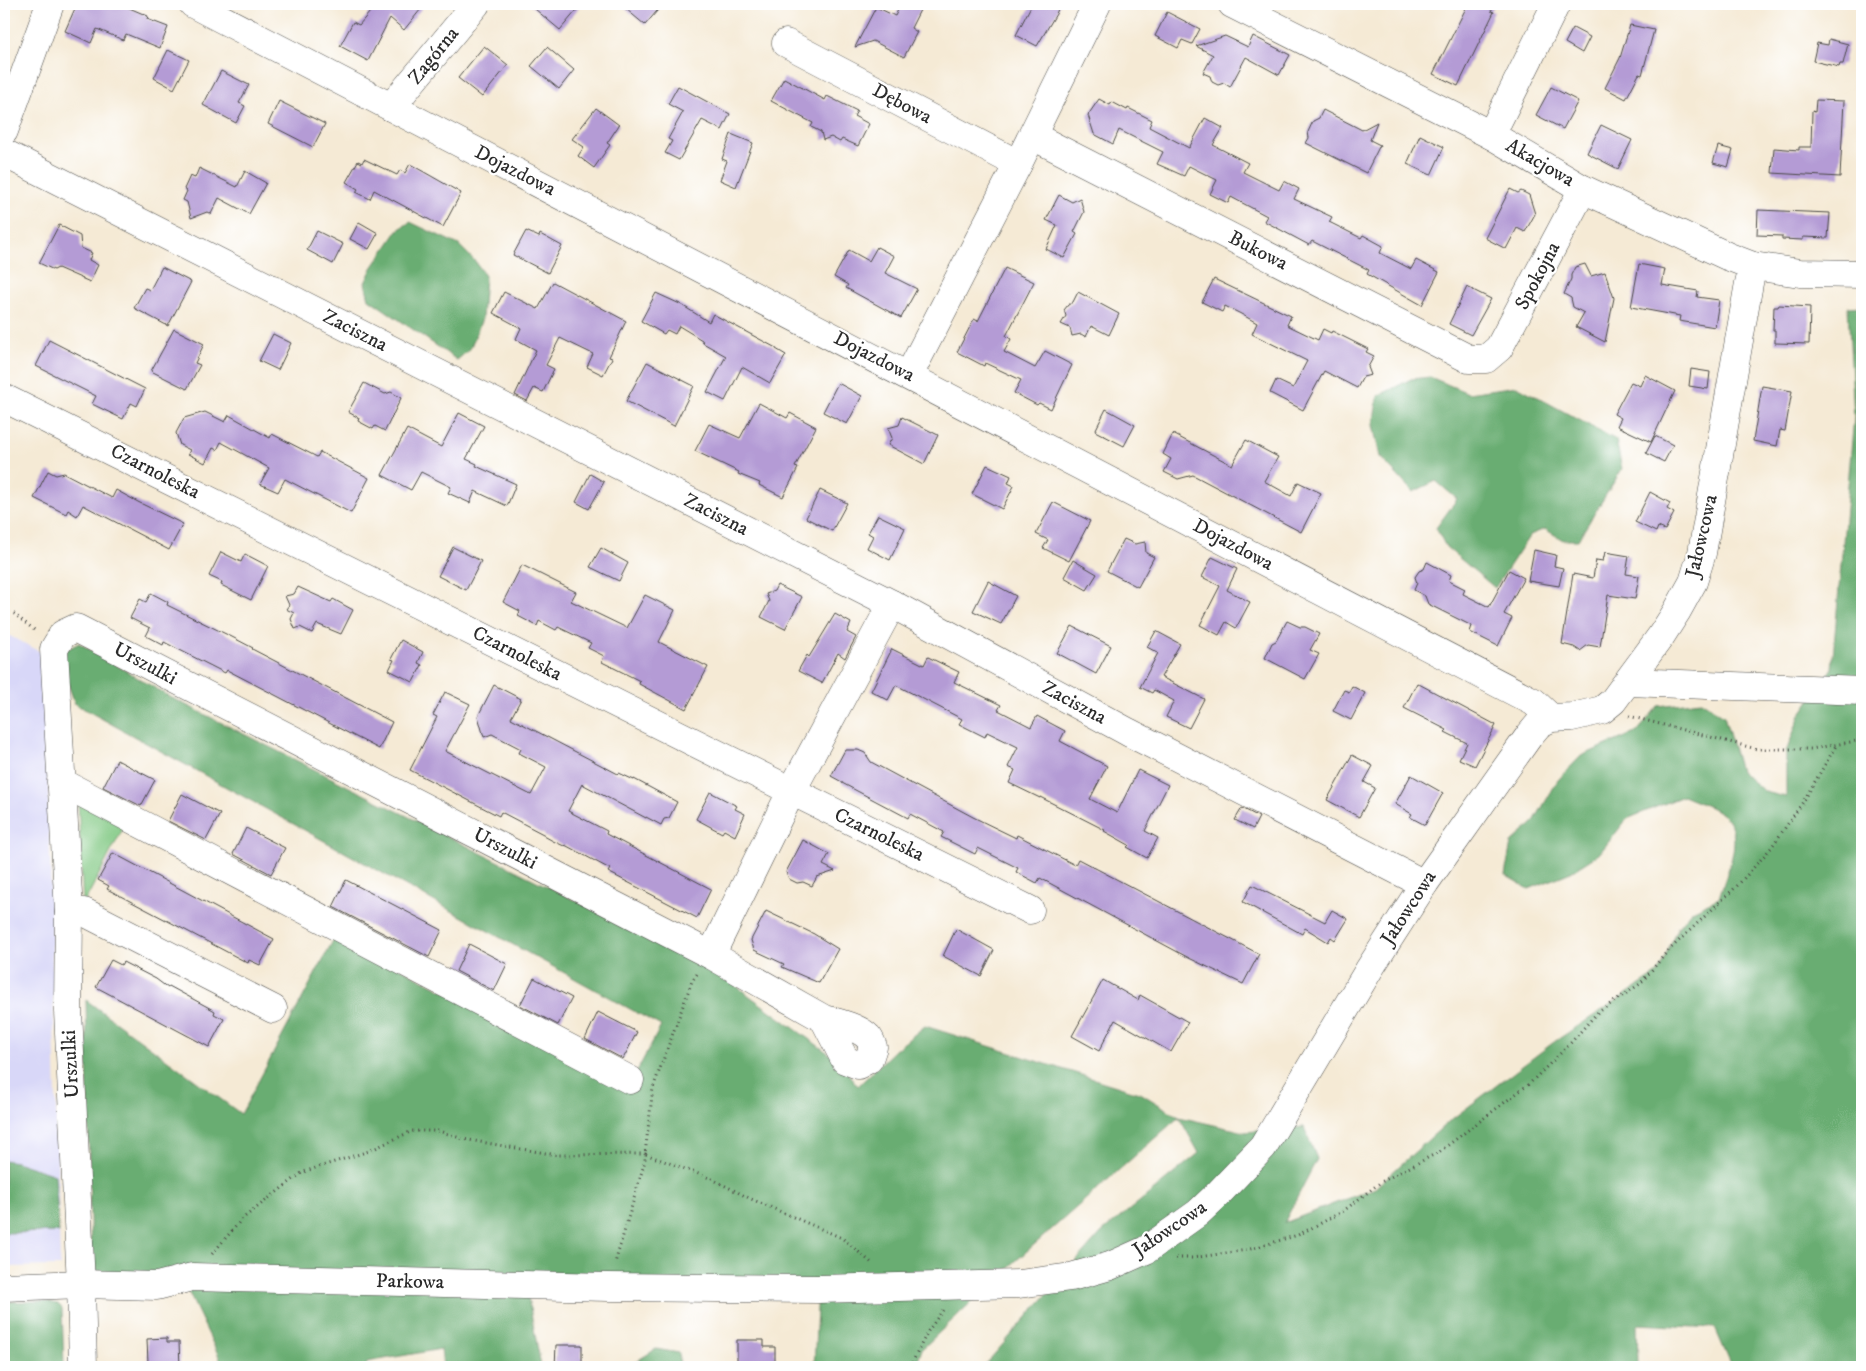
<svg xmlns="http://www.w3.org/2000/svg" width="1866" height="1371" viewBox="0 0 1866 1371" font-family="'IM FELL DW Pica',serif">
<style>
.built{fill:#d8d7f8}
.green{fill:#82c984;stroke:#567a58}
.forest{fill:#69ad72;stroke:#4a6c4e}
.building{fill:#b49bd5}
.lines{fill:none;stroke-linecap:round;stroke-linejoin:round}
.minor-casing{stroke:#494844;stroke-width:29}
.path{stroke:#494844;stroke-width:3;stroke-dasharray:1 4;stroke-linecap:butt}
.minor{stroke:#fff;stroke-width:28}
.labels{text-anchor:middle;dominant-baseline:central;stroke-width:4.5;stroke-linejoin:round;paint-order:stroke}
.street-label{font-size:20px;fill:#2b2b2b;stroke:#fff}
</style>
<rect width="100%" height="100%" fill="#fff"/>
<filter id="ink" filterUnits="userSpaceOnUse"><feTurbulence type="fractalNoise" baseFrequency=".02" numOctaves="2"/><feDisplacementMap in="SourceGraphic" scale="10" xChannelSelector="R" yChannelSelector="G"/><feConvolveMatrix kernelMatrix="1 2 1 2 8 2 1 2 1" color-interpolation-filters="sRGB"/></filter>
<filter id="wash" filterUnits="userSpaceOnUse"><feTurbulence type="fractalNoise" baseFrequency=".0096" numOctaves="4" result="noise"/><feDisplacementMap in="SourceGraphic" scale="20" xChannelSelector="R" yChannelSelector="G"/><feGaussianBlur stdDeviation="1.12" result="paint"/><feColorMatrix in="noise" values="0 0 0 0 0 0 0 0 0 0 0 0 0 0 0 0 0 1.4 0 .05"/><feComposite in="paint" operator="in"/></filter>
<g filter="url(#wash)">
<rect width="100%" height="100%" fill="#f5ead5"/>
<!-- built -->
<polygon class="built" points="4,633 45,654 60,1266 4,1267"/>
<!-- green -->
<polygon class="green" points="78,799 126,823 83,905"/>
<!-- forest -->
<g class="forest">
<polygon points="410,222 459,245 476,262 485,276 482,319 470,349 457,360 369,299 365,283 372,268 398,230"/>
<path d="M1862,306V1367H1732L1715,1328L1637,1324L1638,1367H983L1101,1233L1199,1153L1179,1117L1001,1274L922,1349L916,1367H814L818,1289L528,1297L541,1366L543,1367H443L441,1349L367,1362L366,1367H224L187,1289L91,1270L86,1000L241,1114L336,935L629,1086L661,1026L75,704L67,681L62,652L79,643L172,698L714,970L835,1058L858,1086L895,1050L925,1026L1142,1094L1179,1117L1245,1132L1304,1127L1317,1159L1284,1223L1375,1188L1448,1122L1554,1042L1658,973L1678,927L1691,911L1719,898C1726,872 1749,831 1719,812C1708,805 1694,801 1683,796L1627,819L1599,854L1571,872L1529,889L1505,875L1511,843L1533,823L1558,780L1581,756L1637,732L1658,706L1701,701L1724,716L1740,771L1765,792L1786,797V752L1800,715L1832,668L1854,417L1848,307Z"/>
<polygon points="1430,377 1468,393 1517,386 1616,440 1622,469 1578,540 1563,540 1545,529 1530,535 1495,588 1446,547 1436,528 1457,499 1436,481 1413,492 1380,457 1373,425 1378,396 1411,379"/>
<polygon points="4,1160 16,1162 55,1175 59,1232 4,1233"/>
<polygon points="42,1301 58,1304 62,1308 64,1367 4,1367 4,1302"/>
<polygon points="656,1349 679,1353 680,1367 627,1367"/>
</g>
<g id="blocks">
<!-- building -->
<g class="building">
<polygon points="77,4 120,4 148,16 147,19 168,27 160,48 126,34 123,40 97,29 91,43 65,31"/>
<polygon points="372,4 425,4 404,30 390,18 368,61 340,46 353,22 359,25 375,6"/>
<polygon points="529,4 582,4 560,30"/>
<polygon points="620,4 663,4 645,25"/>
<polygon points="901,4 923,4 911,28 917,32 904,57 873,41 855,47 876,7 895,16"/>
<polygon points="1032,4 1060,4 1056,14 1037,46 1016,35"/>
<polygon points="1468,4 1495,4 1491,11 1494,12 1458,86 1433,74"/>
<polygon points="1167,12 1200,29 1192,44 1182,40 1178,48 1155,36"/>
<polygon points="1630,25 1654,30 1642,75 1639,74 1626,99 1605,88 1620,58"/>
<polygon points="1573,28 1590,37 1582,53 1565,43"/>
<polygon points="1225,36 1248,47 1253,36 1290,55 1279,75 1246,57 1230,87 1224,83 1218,85 1212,82 1210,76 1203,73 1213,55 1196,46"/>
<polygon points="1829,39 1848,44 1843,64 1840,64 1839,67 1813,61 1817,43 1828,45"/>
<polygon points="484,46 508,65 482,97 458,78"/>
<polygon points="547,47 574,70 559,89 531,66"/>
<polygon points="168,50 189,60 174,89 154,78"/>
<polygon points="221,71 249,85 239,103 245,106 236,123 203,105"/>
<polygon points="784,78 825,100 827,96 857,111 854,116 869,124 858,146 842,139 840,142 831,137 823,140 821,132 811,127 813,123 771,101"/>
<polygon points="678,86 730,114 722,130 702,120 679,160 665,153 672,141 668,139 683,112 668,104"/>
<polygon points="1551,87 1578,101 1563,129 1536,115"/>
<polygon points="1099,99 1110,105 1112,102 1127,110 1128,108 1152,120 1149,127 1189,148 1205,118 1223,128 1213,145 1248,163 1243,172 1279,190 1284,181 1299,189 1294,199 1332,217 1329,222 1361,238 1363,235 1383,246 1380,253 1411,269 1416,260 1439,272 1422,305 1367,274 1369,270 1312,241 1309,245 1264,221 1267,216 1231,197 1228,203 1210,194 1217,180 1189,166 1184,176 1157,164 1163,152 1119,130 1113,144 1094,134 1088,115"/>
<polygon points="1816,100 1844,101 1840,177 1772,173 1774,148 1799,150 1799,147 1811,147 1812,111 1815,112"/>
<polygon points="279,101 325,124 313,147 268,124"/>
<polygon points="596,108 619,125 607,143 610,145 594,168 578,156 584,147 572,139"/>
<polygon points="1323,110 1362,130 1377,122 1370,140 1380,145 1366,173 1306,143 1309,138 1308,132 1313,121 1319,118"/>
<polygon points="1601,125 1632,140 1618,169 1587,153"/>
<polygon points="731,134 753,143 736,187 720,180 727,161 722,159"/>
<polygon points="1420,135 1444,147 1431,175 1407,164"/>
<polygon points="1718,146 1733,150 1728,167 1713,163"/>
<polygon points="364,159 397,175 400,170 405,173 410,164 461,193 443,227 374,190 370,199 356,192 358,189 346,182 358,161 362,163"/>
<polygon points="199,168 237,187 245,171 266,183 249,214 219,198 211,214 207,212 191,218 187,202 183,200 187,191 184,189 190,176 195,178"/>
<polygon points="1510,189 1518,193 1521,191 1529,195 1535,214 1525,232 1517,228 1506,249 1485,238"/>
<polygon points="1059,195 1072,202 1080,198 1084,212 1074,232 1077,234 1064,258 1046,249 1057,225 1046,220"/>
<polygon points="1758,210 1830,213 1828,238 1803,237 1803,240 1782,239 1782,236 1757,235"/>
<polygon points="359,222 378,233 369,249 350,239"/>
<polygon points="59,225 80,236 81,248 92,253 89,260 98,265 90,282 58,268 54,270 39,263"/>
<polygon points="317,231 343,244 333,264 307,250"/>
<polygon points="526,231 539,237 540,234 562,246 548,273 513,255"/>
<polygon points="877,247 894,256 885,273 917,289 901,318 846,288 848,285 834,277 849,250 869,261"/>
<polygon points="1585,264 1591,276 1605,272 1614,298 1605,342 1576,327 1584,313 1573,307 1571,298 1564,294 1571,279 1571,275 1575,267"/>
<polygon points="1639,264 1665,269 1662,285 1698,291 1697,297 1719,300 1715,327 1679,321 1680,316 1631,307"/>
<polygon points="162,267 191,282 168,326 134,308 145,288 150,290"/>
<polygon points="1005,268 1034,282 1006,336 1011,339 1004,352 1035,368 1045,351 1072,365 1051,409 1039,403 1037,405 1014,393 1021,380 985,363 984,366 957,352 974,319 978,321"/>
<polygon points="1214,279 1291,316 1287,325 1318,340 1323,329 1331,333 1332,331 1368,349 1366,352 1374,356 1368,367 1371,375 1363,377 1357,388 1324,371 1303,410 1270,393 1276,380 1293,388 1307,361 1252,334 1257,323 1241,314 1225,306 1222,312 1202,302"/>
<polygon points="553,282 626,321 609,357 612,358 603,375 587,367 593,354 560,338 546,365 554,369 543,392 534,388 527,401 515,395 536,350 516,339 521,328 493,313 504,292 538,309"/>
<polygon points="1467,287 1491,299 1471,335 1449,324"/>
<polygon points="1078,292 1119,314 1109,335 1091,326 1086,337 1081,334 1072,336 1070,328 1061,324 1066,316 1064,310 1068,305 1073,302"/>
<polygon points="656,293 680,304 709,322 713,314 776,348 776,349 786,355 770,383 742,367 725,401 707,392 726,356 703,343 702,340 679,326 675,334 667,330 664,334 641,321"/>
<polygon points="1779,305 1810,307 1809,344 1775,343 1775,330 1773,330 1774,307 1778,307"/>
<polygon points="174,329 204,344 195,363 200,365 187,389 151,371"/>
<polygon points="273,334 291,343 278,370 259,361"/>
<polygon points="49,340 145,389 137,406 131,403 123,419 92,404 96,396 36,366"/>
<polygon points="647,362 694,386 674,426 626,401"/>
<polygon points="1691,369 1710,372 1708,389 1689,386"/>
<polygon points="1645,375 1675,391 1651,442 1617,426 1621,418 1614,414 1631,382 1640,386"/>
<polygon points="364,383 385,394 391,392 401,398 385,431 375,426 373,429 358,421 359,418 348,412"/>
<polygon points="838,383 862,396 847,424 823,412"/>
<polygon points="1762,386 1792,391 1785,431 1780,430 1777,446 1753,441"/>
<polygon points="759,403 787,418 790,413 816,427 795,467 798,468 783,497 759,485 760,483 738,474 739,472 695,451 709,424 740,438"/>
<polygon points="1106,409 1135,425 1124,446 1095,431"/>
<polygon points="205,412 225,422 229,415 270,438 272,434 317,457 320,452 369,478 351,513 285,479 278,492 260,484 269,468 221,442 217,450 213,448 205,463 188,454 190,450 180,445 176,433 184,418"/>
<polygon points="459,413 484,426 466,459 477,464 476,466 516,484 507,506 475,491 470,503 448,493 451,487 421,472 411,490 382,475 407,429 441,447"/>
<polygon points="902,417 938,435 924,464 888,445 892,438 888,428 899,425"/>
<polygon points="1173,434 1232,465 1246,440 1278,457 1264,481 1291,496 1298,482 1321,493 1301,532 1193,475 1178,479 1164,472 1171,459 1163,454"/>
<polygon points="1655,436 1673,445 1664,462 1646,453"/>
<polygon points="987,465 1011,476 1008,483 1014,486 1002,509 972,494"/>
<polygon points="48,471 56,475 64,473 112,498 116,490 138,502 183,524 169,550 83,505 77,516 68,510 66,514 34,498"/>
<polygon points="590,474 604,482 589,509 576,502"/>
<polygon points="820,490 847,503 832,531 806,518"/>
<polygon points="1650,492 1670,503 1667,509 1674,513 1665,530 1658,527 1656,532 1635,522"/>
<polygon points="1053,502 1090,521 1069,561 1043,548 1048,540 1036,534"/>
<polygon points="878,515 905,528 890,560 867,548 873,536 868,533"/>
<polygon points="1124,539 1135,544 1145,542 1146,553 1154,557 1138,587 1107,571"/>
<polygon points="453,547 481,561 466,590 438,576"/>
<polygon points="601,548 628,563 619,581 590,567"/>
<polygon points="1534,550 1556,555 1554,566 1563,568 1559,586 1528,581"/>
<polygon points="221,552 241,562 245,554 268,566 251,600 221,585 222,582 209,576"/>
<polygon points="1605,552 1629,556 1626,574 1639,576 1635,599 1608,595 1600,647 1588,645 1580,651 1574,647 1562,644 1573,574 1593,578 1596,560 1603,561"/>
<polygon points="1212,557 1237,569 1227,590 1250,602 1236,628 1226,622 1219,635 1200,625 1220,586 1202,577"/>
<polygon points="1073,560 1097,574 1087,590 1064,577"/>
<polygon points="1427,562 1451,575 1449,581 1465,589 1463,594 1489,607 1509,570 1524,578 1504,614 1512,618 1498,646 1470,632 1472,626 1428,604 1425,596 1414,590 1417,583 1415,577 1419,571 1424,569"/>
<polygon points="522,565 576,592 571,601 627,628 645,595 675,610 659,642 708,667 686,709 639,684 640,681 602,662 604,656 588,648 591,643 558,627 556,630 539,621 537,626 518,616 520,611 503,602"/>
<polygon points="988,581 1016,596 1001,624 973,611"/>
<polygon points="777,585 802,597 785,629 761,617 769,601 766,594 774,591"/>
<polygon points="298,587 331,602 333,599 353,610 341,634 317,624 312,633 300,627 295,629 291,619 294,613 286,609 289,605 285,596 294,594"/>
<polygon points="151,593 168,602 167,605 232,637 253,648 252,649 392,722 379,749 227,670 225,673 164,642 163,645 146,636 150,628 130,618 140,599 146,602"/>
<polygon points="835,614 851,623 847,632 856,637 845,658 838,653 822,683 798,671 807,655 809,657"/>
<polygon points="1287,621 1300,627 1305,627 1319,634 1310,650 1319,654 1305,679 1265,658 1272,643 1276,641"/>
<polygon points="1072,626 1111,646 1096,674 1057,653"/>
<polygon points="1156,631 1180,644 1161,677 1204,699 1189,728 1166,717 1174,701 1154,690 1152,693 1140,687 1158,653 1147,647"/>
<polygon points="401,640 423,652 418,663 422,665 413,682 389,670 394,660 391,659"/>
<polygon points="892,649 924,665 928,657 959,672 954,682 1001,705 998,710 1031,727 1037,716 1065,731 1060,741 1107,766 1090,799 1117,813 1138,770 1168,785 1145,831 1158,838 1147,858 1127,847 1129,845 1104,831 1105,830 1040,797 1040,798 1009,783 1015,770 1008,767 1018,747 987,732 985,737 959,724 962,719 896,685 888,700 871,691"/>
<polygon points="1417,683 1496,725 1475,766 1459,759 1467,743 1445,732 1447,730 1404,708"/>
<polygon points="494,685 521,699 511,718 618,774 619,773 634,780 634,779 677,802 669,818 664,819 661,825 646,817 646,818 582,784 568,811 607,831 606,834 711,889 697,918 608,872 610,869 565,845 564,846 553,841 544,836 545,835 501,812 499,816 410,770 437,717 433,715 445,692 470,704 445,751 531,795 546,767 519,753 521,749 492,734 484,737 478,716"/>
<polygon points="1352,686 1365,693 1351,720 1333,711 1344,690 1349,692"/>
<polygon points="845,750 858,750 865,753 871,762 973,817 1016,838 1017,835 1075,865 1078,859 1259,954 1243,984 1189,958 1040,878 1037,883 1016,872 1018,868 978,848 975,854 941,837 944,832 910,814 908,818 842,783 842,782 831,776"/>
<polygon points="1352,755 1373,766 1364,782 1375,788 1359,817 1327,800"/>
<polygon points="117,760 155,780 141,806 103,787"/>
<polygon points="1411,775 1443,793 1425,825 1410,817 1412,814 1395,804"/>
<polygon points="710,792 737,806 735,809 745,814 735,836 724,830 722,833 696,819"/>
<polygon points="182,794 220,814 206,840 168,821"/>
<polygon points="1242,808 1259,817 1253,829 1235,820"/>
<polygon points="246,828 285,848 271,874 233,854"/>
<polygon points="803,840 829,854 823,865 835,871 817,877 812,886 803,882 797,883 789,879 786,872"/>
<polygon points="113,853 274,939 260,965 249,960 248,963 107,889 109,886 98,880"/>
<polygon points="346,880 442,930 429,957 333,907"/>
<polygon points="1252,885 1325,922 1332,910 1348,919 1335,940 1331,937 1328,942 1305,928 1302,934 1243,902"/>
<polygon points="766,911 814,934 838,949 819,983 782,967 784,964 754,950 751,940"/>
<polygon points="956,929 994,950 981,976 943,956"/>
<polygon points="469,944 507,964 494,991 456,971"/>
<polygon points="111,960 121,965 123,962 156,979 168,988 169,986 215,1011 214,1014 224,1019 209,1047 96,987"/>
<polygon points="534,978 572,998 558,1025 520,1005"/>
<polygon points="1103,980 1138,1000 1140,995 1188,1022 1171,1052 1115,1020 1099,1051 1072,1036"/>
<polygon points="598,1012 637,1032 623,1059 585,1039"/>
<polygon points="167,1338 167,1342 179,1342 180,1367 151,1367 151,1363 148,1363 147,1339"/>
<polygon points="737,1340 764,1340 764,1347 775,1347 775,1367 737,1367"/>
<polygon points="556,1345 582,1345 582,1367 555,1367"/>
</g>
</g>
</g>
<g filter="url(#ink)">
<use href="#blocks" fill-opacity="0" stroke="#494844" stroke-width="1"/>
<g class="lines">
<defs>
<g id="minor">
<polyline points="193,4 1534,702 1551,718"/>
<polyline points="1232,4 1491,135 1583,189 1727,256 1753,266 1800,273 1862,274"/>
<polyline points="786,43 1018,164"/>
<polyline points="391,107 476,4"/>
<polyline points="4,131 50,4"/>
<polyline points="1491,135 1556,4"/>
<polyline points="1033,136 1469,359 1486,359 1499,348 1583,189"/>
<polyline points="4,153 892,604 1128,732 1424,884"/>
<polyline points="909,375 1018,164 1097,4"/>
<polyline points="4,398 1030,910"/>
<polyline points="1628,682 1862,691"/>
<polyline points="61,782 630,1080"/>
<polyline points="69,912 84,912 273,1009"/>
<polyline points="711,955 791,792 892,604"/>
<polyline points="4,1287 81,1284 157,1286 192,1277 608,1287 818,1289 1019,1284 1071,1277 1110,1266 1146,1250 1198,1213 1216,1196 1263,1147 1370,968 1424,884 1529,736 1539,724 1551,718 1572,717 1602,710 1613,701 1661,636 1677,611 1693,582 1702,553 1749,283 1753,266"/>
<path d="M83,1367L81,1284L68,1011L69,912L54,649L63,634L76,628L711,955L824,1019C836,1022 859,1027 868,1037C870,1039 872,1044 873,1047L869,1059L858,1065L845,1060L824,1019"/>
</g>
</defs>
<!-- minor casing -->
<use href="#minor" class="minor-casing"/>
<!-- path -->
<g class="path">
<polyline points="4,611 14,614 37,632"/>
<polyline points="1629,716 1757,749 1811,749 1862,740"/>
<polyline points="697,974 692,981 653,1088 645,1154 712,1179 749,1198 842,1238 873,1264"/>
<polyline points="212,1254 242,1219 303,1172 369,1151 412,1131 439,1131 463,1139 557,1155 645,1154 645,1161 615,1263"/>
<polyline points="1176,1258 1192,1258 1247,1250 1298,1235 1342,1212 1381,1182 1439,1152 1529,1084 1568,1046 1597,1013 1640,984 1666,953 1738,885 1771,848 1803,802 1837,744"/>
<polyline points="910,1367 928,1331 943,1310"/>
<polyline points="1859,1367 1862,1366"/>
</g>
<!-- minor -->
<use href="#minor" class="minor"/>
</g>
</g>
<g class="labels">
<!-- street labels -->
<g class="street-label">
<text transform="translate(434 56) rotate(-51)">Zagórna</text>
<text transform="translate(902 104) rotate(28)">Dębowa</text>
<text transform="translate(1540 163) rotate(30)">Akacjowa</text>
<text transform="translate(515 171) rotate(27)">Dojazdowa</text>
<text transform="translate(1258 251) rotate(27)">Bukowa</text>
<text transform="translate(1538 276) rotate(-62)">Spokojna</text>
<text transform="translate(355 331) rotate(27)">Zaciszna</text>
<text transform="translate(874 357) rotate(27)">Dojazdowa</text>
<text transform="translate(155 472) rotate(27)">Czarnoleska</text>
<text transform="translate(716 515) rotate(27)">Zaciszna</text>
<text transform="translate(1702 536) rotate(-77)">Jałowcowa</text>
<text transform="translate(1233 545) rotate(28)">Dojazdowa</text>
<text transform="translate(517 654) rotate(27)">Czarnoleska</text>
<text transform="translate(145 664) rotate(28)">Urszulki</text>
<text transform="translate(1074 703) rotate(28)">Zaciszna</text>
<text transform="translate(879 835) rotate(26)">Czarnoleska</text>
<text transform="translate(505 849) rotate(27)">Urszulki</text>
<text transform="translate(1409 908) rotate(-57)">Jałowcowa</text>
<text transform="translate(71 1064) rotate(-93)">Urszulki</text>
<text transform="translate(1170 1229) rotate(-34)">Jałowcowa</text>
<text transform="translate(410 1282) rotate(1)">Parkowa</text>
</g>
</g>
<!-- margin -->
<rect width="1866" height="1371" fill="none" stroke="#fff" stroke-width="20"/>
</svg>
